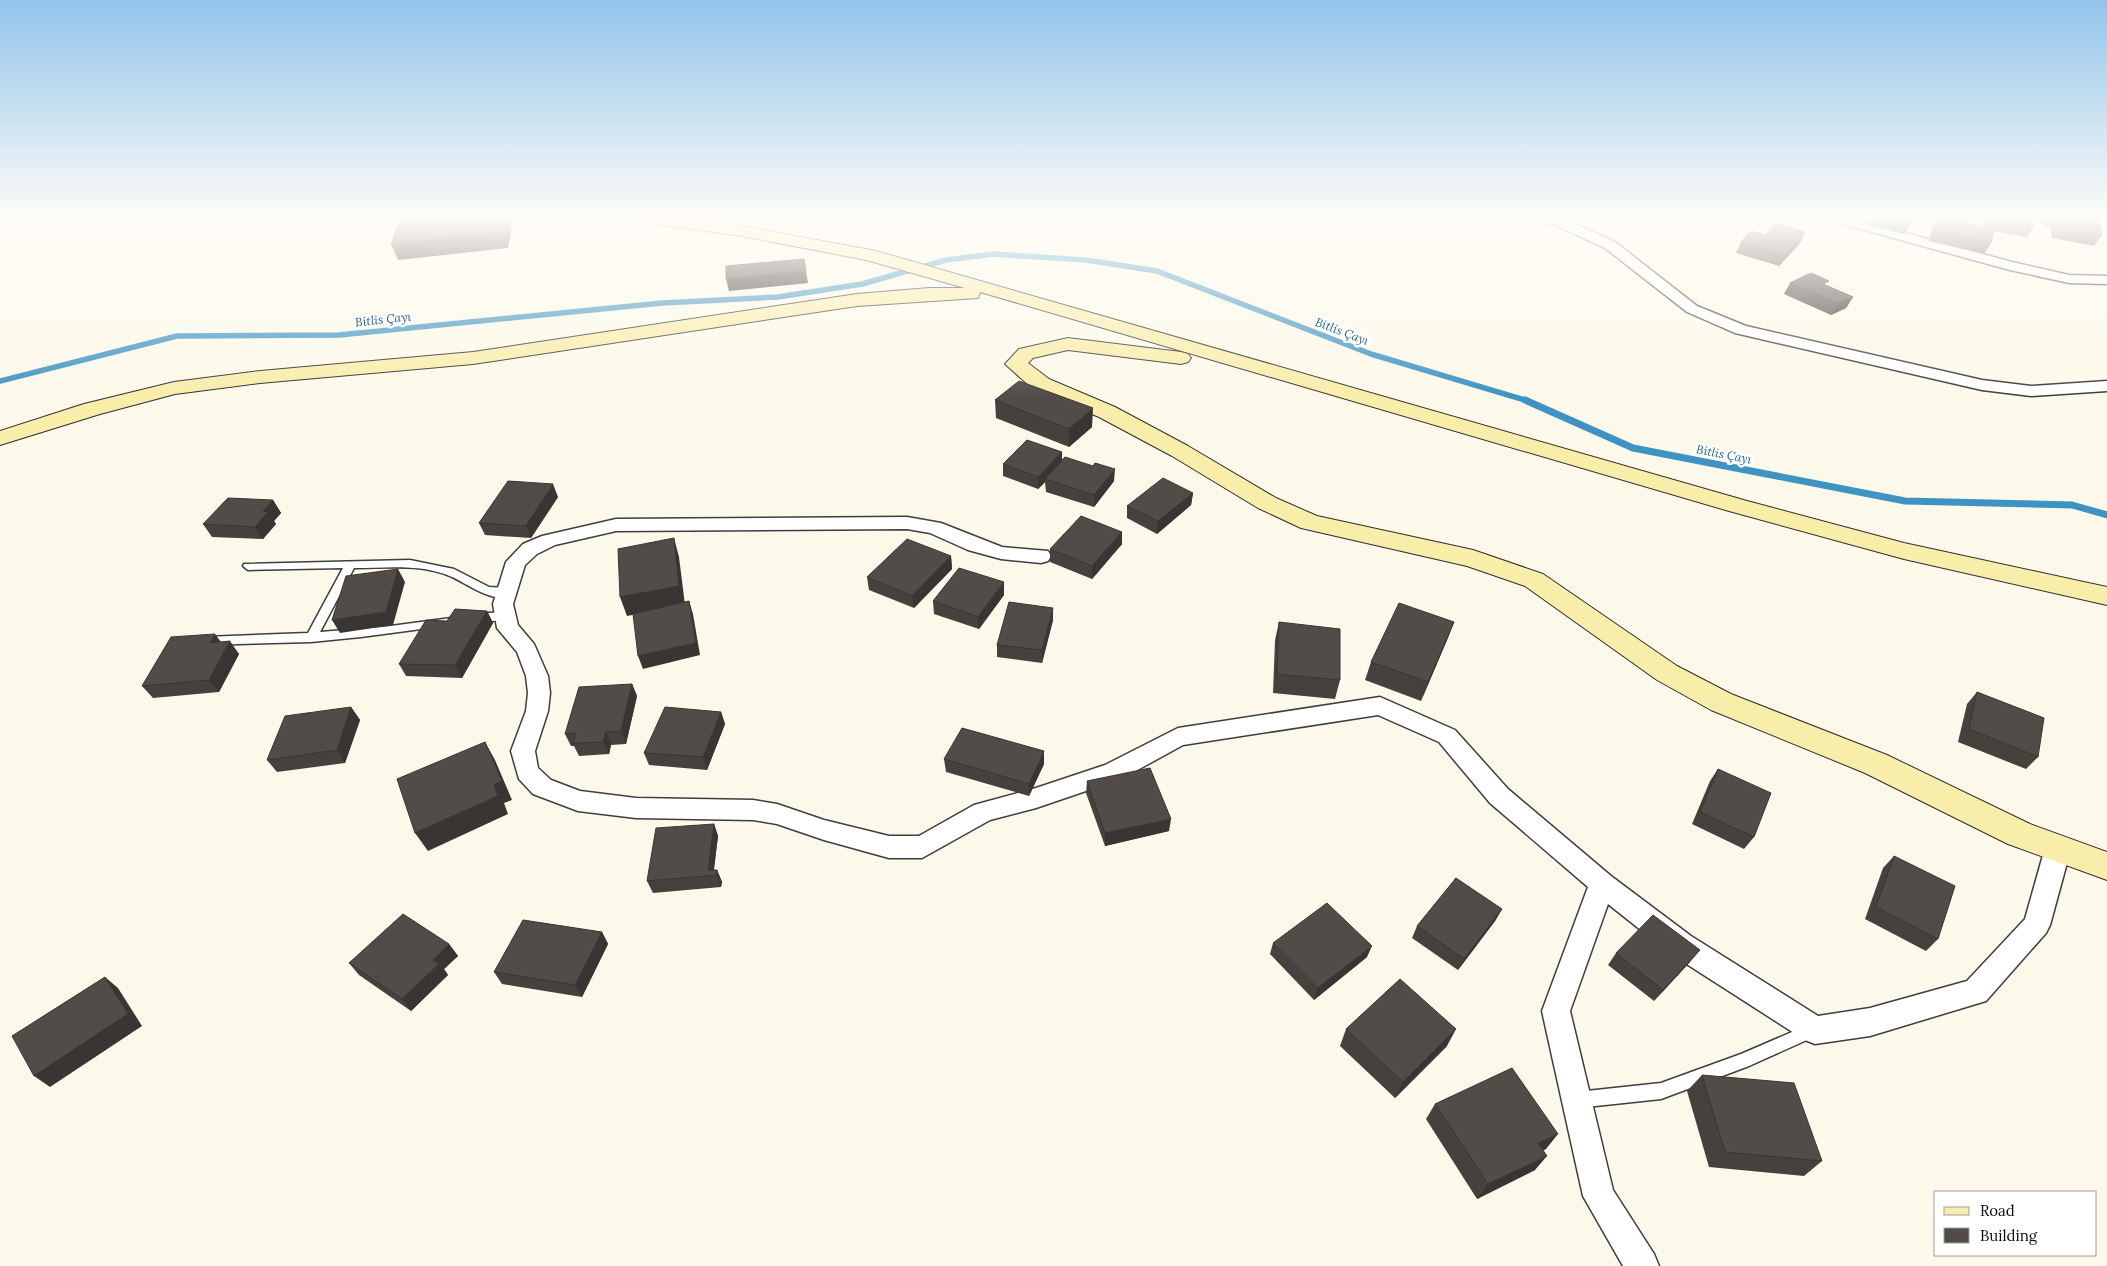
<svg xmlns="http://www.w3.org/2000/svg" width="2107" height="1266" viewBox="0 0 2107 1266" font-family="Lora,serif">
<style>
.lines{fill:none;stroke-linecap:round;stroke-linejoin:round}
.stream-far1{stroke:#3f93c2;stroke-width:5.5}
.stream{stroke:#3f93c2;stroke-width:7}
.lane-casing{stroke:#3e3e3e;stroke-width:3}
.street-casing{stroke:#3e3e3e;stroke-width:3}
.secondary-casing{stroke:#2d2d2d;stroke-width:2}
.lane{fill:#fff;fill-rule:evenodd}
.street{fill:#fff;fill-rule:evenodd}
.secondary{fill:#f9edaa;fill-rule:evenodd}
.wall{fill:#47413e}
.shaded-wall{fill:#393532}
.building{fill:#524c48;stroke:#393532}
.labels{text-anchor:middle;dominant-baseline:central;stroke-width:5;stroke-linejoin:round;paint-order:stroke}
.far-water-label{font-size:12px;font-style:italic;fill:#1f6492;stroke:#fff}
</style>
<rect width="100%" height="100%" fill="#fdf9ea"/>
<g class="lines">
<!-- stream-far1 -->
<polyline class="stream-far1" points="0,381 177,336 339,335 662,303 778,297 862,284 946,260 993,254 1086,260 1157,271 1371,354 1528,401"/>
<!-- stream -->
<polyline class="stream" points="1525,400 1633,448 1905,501 2072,505 2107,515"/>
<defs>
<g id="lane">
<path d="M410,560L454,569L489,587L506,588L511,592C498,608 465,582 452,577C422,563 386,568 354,568L320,632L383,627L489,613L504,612L510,616L504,620L459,624L361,637L311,642L205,645L199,641L205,637L308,633L343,568L248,570L243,566L244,564Z"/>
<polygon points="1813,1023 1818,1025 1821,1030 1818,1035 1749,1066 1661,1099 1577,1108 1571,1106 1569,1100 1571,1094 1577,1092 1661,1083 1741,1054"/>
</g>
<g id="street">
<polygon points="1539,219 1564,219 1615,242 1697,306 1746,326 1982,380 2031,386 2107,381 2107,391 2031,396 1982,390 1735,333 1687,312 1605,248 1555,225 1541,222"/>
<polygon points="1833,219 1855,219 2012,262 2069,275 2107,276 2107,284 2069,283 2010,270 1835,222"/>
<polygon points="907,517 941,523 1002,547 1048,551 1051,556 1048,561 1041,563 1001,559 968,550 930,533 907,529 616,531 555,545 537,554 525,565 513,604 518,625 534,644 548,676 550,693 548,711 535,751 538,768 551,780 580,791 636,798 753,800 777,804 824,820 889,836 919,836 974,805 1036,788 1105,765 1178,728 1380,697 1455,730 1508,789 1611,876 1691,936 1818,1016 1870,1008 1967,981 2025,919 2045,848 2049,840 2058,837 2067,840 2071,848 2050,925 2046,933 1986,1001 1870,1036 1815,1044 1805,1040 1671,954 1608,904 1570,1011 1613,1190 1654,1254 1659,1266 1623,1266 1583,1196 1542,1011 1588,887 1490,803 1439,742 1378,715 1183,745 1121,779 1036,808 990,820 922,858 889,858 824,840 777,824 753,820 636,818 578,811 533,794 519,779 511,751 526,711 528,693 526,676 517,652 497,628 493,604 506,562 523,544 542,536 616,519"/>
</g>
<g id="secondary">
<polygon points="646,219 694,219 742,226 876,251 1747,501 1904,543 2107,587 2107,605 1904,559 1729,511 980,292 978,298 857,306 473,364 260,383 175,394 100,414 0,445 0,431 84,404 174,382 260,371 473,352 857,294 929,288 965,288 866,260 742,236 655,224 649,223"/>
<polygon points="1068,338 1181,352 1188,354 1191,358 1188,362 1181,364 1068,350 1033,358 1028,363 1049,379 1115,407 1188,446 1276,498 1317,516 1473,550 1543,574 1677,666 1731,694 1887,755 2030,824 2107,852 2107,880 2008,844 1865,773 1711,710 1657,680 1525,586 1467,566 1301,528 1258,508 1172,456 1099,417 1033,389 1005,364 1019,349"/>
</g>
</defs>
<!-- lane casing -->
<use href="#lane" class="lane-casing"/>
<!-- street casing -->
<use href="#street" class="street-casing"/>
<!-- secondary casing -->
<use href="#secondary" class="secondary-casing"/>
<!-- lane -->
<use href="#lane" class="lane"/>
<!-- street -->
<use href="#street" class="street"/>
<!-- secondary -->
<use href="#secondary" class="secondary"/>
</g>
<!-- wall -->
<g class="wall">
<polygon points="854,219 881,219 854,220"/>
<polygon points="971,219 1000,219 999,223 971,222"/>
<polygon points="1872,219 1915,219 1903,234 1869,225"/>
<polygon points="1937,219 1961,219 1968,224 1983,228 1982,219 2032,219 2034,226 2027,237 1994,231 1991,243 1984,254 1929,241 1933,225"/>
<polygon points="2042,219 2098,219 2102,235 2094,246 2052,238 2050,227 2043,226"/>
<polygon points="1805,232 1800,243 1779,266 1736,253 1741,242 1765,235"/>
<polygon points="1790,283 1827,286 1853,297 1846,308 1831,315 1784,294"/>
<polygon points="995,400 1092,427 1069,447 996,418"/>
<polygon points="1062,452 1062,460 1114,481 1094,507 1046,492 1045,482 1038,489 1003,476 1003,464"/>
<polygon points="1193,493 1191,505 1157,534 1127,518 1127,506"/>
<polygon points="558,497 531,538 485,535 479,523"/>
<polygon points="273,500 281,513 274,521 276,524 263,539 212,537 203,524"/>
<polygon points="1122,532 1122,544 1092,579 1050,562 1050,549"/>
<polygon points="951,556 952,569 914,608 869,590 867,577"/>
<polygon points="1004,582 1004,595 979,629 934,614 933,601"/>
<polygon points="487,611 493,623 462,678 406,676 399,664 447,621"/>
<polygon points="1053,620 1042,663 997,657 997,645"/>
<polygon points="1279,622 1340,680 1335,699 1273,693 1275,640"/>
<polygon points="1454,622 1447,640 1421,701 1365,680 1371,662"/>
<polygon points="221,642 239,654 219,692 153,698 142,686"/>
<polygon points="632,684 637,696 626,744 611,745 609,754 579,756 574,746 571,746 565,734"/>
<polygon points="1977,692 2038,757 2026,769 1958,742 1967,704"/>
<polygon points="351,707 360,720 345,763 277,772 267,760"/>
<polygon points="721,712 725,724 707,770 649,765 644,753"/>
<polygon points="944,759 1044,764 1029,796 946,772"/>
<polygon points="1718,769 1754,837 1744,849 1692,824 1710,781"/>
<polygon points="1087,781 1169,831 1105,846 1086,793"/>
<polygon points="714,824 718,836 714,870 717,870 722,882 721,887 653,893 647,881"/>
<polygon points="1894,856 1938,939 1926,951 1865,919 1883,868"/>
<polygon points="1502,909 1495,921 1458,970 1412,938 1417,926"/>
<polygon points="602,932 608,944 582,997 502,984 494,972"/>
<polygon points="1273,943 1367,957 1314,1000 1270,954"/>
<polygon points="449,944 458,956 444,969 448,975 411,1011 359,975 349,963"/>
<polygon points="1616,953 1690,962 1654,1001 1608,965"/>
<polygon points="1346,1029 1447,1046 1395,1098 1340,1046"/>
<polygon points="1702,1075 1822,1161 1804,1176 1709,1167 1687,1091"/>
<polygon points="1435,1104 1546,1149 1543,1150 1535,1170 1477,1199 1426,1119"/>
</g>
<!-- shaded-wall -->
<g class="shaded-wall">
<polygon points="505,219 509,219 512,227 508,248 398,260 391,244"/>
<polygon points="1912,219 1915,219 1903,234 1909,223"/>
<polygon points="1805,232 1800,243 1779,266 1785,255"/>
<polygon points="804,259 808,283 729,291 726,279"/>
<polygon points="1853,297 1846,308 1831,315 1838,304"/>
<polygon points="1093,408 1092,427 1069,447 1069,429"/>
<polygon points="1062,452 1062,465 1045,479 1045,482 1038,489 1038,477"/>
<polygon points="1115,469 1114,481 1094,507 1094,495"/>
<polygon points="553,484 558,497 531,538 526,526"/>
<polygon points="1193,493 1191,505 1157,534 1158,521"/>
<polygon points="273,500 281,513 274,521 276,524 263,539 255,527 263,511"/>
<polygon points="1122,532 1122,544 1092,579 1092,566"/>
<polygon points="674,538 679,557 685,605 627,616 620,597"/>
<polygon points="951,556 952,569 914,608 912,596"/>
<polygon points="398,569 405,582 393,625 340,633 332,620"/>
<polygon points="1004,582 1004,595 979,629 978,617"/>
<polygon points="689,601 693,614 700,655 643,669 638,656"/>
<polygon points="1053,608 1053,620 1042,663 1042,650"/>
<polygon points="487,611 493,623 462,678 455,665"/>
<polygon points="1454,622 1447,640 1421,701 1428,682"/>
<polygon points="215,634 224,646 210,643"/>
<polygon points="230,641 239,654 219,692 209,680"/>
<polygon points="632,684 637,696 626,744 621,731"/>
<polygon points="351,707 360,720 345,763 337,750"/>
<polygon points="721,712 725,724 707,770 703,757"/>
<polygon points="606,732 611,745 609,754 603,742"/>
<polygon points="485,742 495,760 512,800 504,803 508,814 428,851 415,833 494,785"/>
<polygon points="1044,751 1044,764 1029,796 1029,784"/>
<polygon points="1171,819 1169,831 1105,846 1105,833"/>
<polygon points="714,824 718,836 713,875 708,870"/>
<polygon points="717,870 722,882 721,887 717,875"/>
<polygon points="1502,909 1495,921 1458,970 1464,959"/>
<polygon points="602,932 608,944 582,997 575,985"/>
<polygon points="449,944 458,956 444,969 448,975 411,1011 402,999 433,960"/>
<polygon points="1372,946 1367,957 1314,1000 1318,988"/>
<polygon points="1700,950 1690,962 1654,1001 1663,990"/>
<polygon points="105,977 118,988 142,1026 50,1087 34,1076"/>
<polygon points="1456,1029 1447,1046 1395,1098 1403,1082"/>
<polygon points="1558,1134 1546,1149 1527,1158 1538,1143"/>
<polygon points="1547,1156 1535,1170 1477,1199 1488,1184"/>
</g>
<!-- building -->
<g class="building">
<polygon points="426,219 505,219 502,232 391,244 399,222"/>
<polygon points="1894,219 1912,219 1909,223"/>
<polygon points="1938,219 1961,219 1969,221 1968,224 1994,230 1991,243 1935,230"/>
<polygon points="1995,219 2032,219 2034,226"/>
<polygon points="2058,219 2098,219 2102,235 2059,227"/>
<polygon points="1776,223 1805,232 1785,255 1741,242 1751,231 1765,235"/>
<polygon points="804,259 806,271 726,279 726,266"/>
<polygon points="1811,273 1829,281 1823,284 1853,297 1838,304 1790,283"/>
<polygon points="1019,381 1093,408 1069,429 995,400"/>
<polygon points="1027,440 1062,452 1038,477 1003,464"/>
<polygon points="1065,457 1093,466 1095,463 1115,469 1094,495 1045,479"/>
<polygon points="1163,478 1193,493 1158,521 1127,506"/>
<polygon points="508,481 553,484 526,526 479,523"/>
<polygon points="228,498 273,500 263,511 268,512 255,527 203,524"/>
<polygon points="1081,516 1122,532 1092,566 1050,549"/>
<polygon points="674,538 679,586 620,597 618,549"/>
<polygon points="907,539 951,556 912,596 867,577"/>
<polygon points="959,568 1004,582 978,617 933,601"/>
<polygon points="398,569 386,612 332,620 346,576"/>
<polygon points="689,601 696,643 638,656 633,614"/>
<polygon points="1009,602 1053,608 1042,650 997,645"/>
<polygon points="1399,603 1454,622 1428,682 1371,662"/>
<polygon points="455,609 487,611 455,665 399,664 426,620 447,621"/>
<polygon points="1279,622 1340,629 1340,680 1277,674"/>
<polygon points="215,634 210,643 230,641 209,680 142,686 171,637"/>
<polygon points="632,684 621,731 606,732 603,742 573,743 576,733 565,734 579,687"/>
<polygon points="1977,692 2044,718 2038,757 1969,729"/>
<polygon points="351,707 337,750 267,760 285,716"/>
<polygon points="665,707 721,712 703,757 644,753"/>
<polygon points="962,728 1044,751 1029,784 944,759"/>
<polygon points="485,742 502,781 494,785 498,796 415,833 397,779"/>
<polygon points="1150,768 1171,819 1105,833 1087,781"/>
<polygon points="1718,769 1771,793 1754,837 1700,812"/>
<polygon points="714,824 708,870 717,870 717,875 647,881 656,828"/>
<polygon points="1894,856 1955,886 1938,939 1876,907"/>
<polygon points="1456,878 1502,909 1464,959 1417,926"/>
<polygon points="1327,903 1372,946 1318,988 1273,943"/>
<polygon points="403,914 449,944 433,960 439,964 402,999 349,963"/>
<polygon points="1653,915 1700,950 1663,990 1616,953"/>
<polygon points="523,920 602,932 575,985 494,972"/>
<polygon points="105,977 128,1014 34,1076 12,1036"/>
<polygon points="1400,979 1456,1029 1403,1082 1346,1029"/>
<polygon points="1512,1068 1558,1134 1538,1143 1547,1156 1488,1184 1435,1104"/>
<polygon points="1702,1075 1794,1083 1822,1161 1725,1152"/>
</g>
<!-- sky -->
<linearGradient id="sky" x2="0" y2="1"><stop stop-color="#92c4ec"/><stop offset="0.55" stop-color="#fefcf6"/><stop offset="1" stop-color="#fefcf6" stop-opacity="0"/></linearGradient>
<rect width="2107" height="396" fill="url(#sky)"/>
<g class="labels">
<!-- far-water labels -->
<g class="far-water-label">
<text transform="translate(383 319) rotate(-6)">Bitlis Çayı</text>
<text transform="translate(1342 331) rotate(21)">Bitlis Çayı</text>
<text transform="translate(1724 454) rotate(11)">Bitlis Çayı</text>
</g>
</g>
<!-- legend -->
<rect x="1934" y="1191" width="162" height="65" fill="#ffffff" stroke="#9d9d9d"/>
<rect x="1944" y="1207" width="25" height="8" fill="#f9edaa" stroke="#9d9d9d"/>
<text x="1980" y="1216" font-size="15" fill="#0b0b0b">Road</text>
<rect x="1944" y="1228" width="25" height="15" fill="#524c48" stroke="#9d9d9d"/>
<text x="1980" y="1241" font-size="15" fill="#0b0b0b">Building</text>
</svg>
